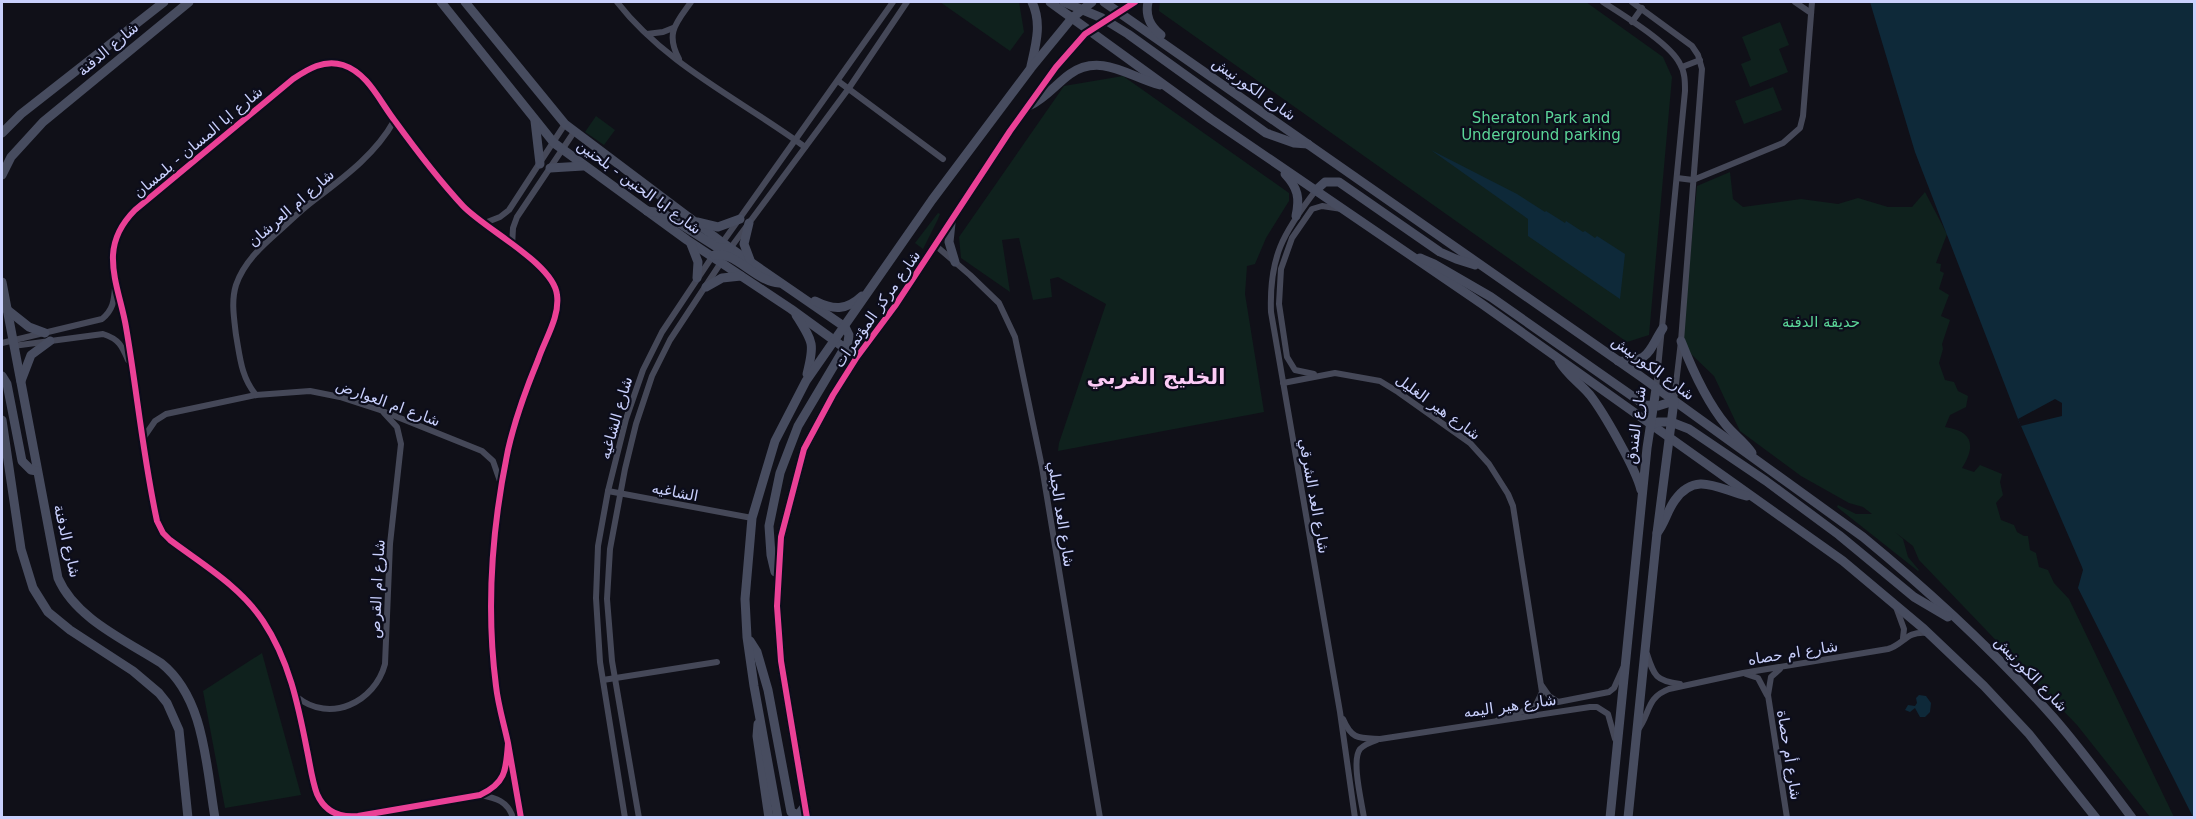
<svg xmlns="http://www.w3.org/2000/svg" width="2196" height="819" viewBox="0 0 2196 819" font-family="'DejaVu Sans','Noto Naskh Arabic',sans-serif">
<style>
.green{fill:#0f211d}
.water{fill:#0e2939}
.pier{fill:#101018}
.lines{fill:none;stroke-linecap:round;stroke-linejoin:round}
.street{stroke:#454858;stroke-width:6}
.secondary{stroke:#474c5f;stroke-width:9}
.cycleway-casing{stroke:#0c0d1b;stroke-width:10}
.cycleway{stroke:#ea4096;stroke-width:6}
.labels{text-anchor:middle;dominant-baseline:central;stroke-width:4.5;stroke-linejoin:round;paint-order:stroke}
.street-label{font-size:15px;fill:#c9d0fc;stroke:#0c0d1b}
.park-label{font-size:15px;fill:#5bd598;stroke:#0c0d1b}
.district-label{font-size:21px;font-weight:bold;fill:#fccbf6;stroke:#0c0d1b}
</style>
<rect width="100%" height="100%" fill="#101018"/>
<!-- green -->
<g class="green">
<polygon points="940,2 1019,2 1024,32 1010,51"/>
<polygon points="1160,2 1586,2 1663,57 1672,77 1649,335 1627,342 1159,11"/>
<polygon points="1780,22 1789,45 1779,49 1788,72 1750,87 1741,64 1751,60 1742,37"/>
<polygon points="1123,76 1289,193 1289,201 1266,238 1255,264 1247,266 1245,294 1264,412 1058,451 1059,443 1106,304 1058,277 1050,279 1052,297 1033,300 1019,238 1002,240 1010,292 961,258 959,237 1064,86"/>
<polygon points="1773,87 1782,110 1744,124 1735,101"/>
<polygon points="596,116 615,130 604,145 585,132"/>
<path d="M1730,172L1733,199L1743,207L1801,199L1838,204L1858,198L1888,207H1912L1925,192L1947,234L1936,263L1941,264L1940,271L1944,273L1939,289L1949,295L1941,316L1950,320L1942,344L1943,349L1939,363L1945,380L1954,382L1958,391L1968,396L1966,407L1950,415L1945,427C1973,431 1976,446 1962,468L1974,472L1980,465L2002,474L2000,482L2003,495L1996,503L2001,520L2014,525L2017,532L2024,536H2028L2030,550L2036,553L2039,567L2048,570L2054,583L2069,599L2174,817H2150L2077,725L1919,560L1913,546L1895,532L1903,539L1908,557L1919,570L1918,571L1837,507L1838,505L1856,514H1872L1863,507L1849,503L1801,476L1740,431L1714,376L1691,354L1682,339L1697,186Z"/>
<polygon points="938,213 940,214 938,219 923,249 915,243"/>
<polygon points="262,653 301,795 225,808 203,691"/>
</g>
<!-- water -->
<g class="water">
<polygon points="1870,2 2194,2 2194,817 2193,817 2078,588 2083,570 2082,567 2018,419 1915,152"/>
<polygon points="1431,150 1517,194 1545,212 1546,211 1565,223 1566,221 1583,232 1585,231 1595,238 1597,236 1625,254 1620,299 1528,236 1528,219"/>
<polygon points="1919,695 1926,696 1931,703 1930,712 1925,717 1920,717 1915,708 1910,712 1905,710 1908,705 1915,706 1917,703 1916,698"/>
</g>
<!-- pier -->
<polygon class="pier" points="2055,399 2062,403 2062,416 2021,426 2018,419"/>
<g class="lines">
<!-- street -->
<g class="street">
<path d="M617,2C666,65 741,100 805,147"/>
<path d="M1603,2C1623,15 1671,44 1680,64C1685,72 1685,82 1685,91L1656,389"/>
<polyline points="1632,2 1692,46 1698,55 1702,69 1681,341 1674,401"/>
<polyline points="1795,2 1811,13"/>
<polyline points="1120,12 1135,2"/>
<polyline points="1632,22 1642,8"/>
<polyline points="647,34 663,32 673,28"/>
<path d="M679,59C665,33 676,23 691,2"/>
<polyline points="1682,67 1700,60"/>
<polyline points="838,81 943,159"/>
<polyline points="1677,178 1693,180 1783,143 1800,128 1803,116 1812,2"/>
<path d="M1316,190C1283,233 1269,257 1271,312L1340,712L1355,818"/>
<polyline points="482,224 500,217 509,210 565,124"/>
<polyline points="935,245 970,275 999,303 1015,337 1042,467 1100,818"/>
<polyline points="512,246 513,228 517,217 574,132"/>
<polyline points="720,246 893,2"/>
<polyline points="729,250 849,88 907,2"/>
<path d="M2,343L102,319C113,310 114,301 115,288"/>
<path d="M13,346L103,334C119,339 122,346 128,360"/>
<polyline points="1314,374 1295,370 1287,357 1279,304 1281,269 1292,238 1312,209 1322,206 1342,209"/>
<polyline points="1283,383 1335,373 1380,381 1398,392 1470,443 1489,464 1508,494 1513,506 1542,692 1535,707 1498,720"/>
<path d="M256,395C241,377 240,357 236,335C234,318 231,301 236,285C244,262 261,247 279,231C290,221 301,210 313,201C343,178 375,155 394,121"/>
<polyline points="144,437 155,421 166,414 256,395 310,391 340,397 380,410 482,451 493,461 501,484"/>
<polyline points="608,491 752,518"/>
<polyline points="1896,607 1904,629 1903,638"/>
<path d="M1647,654C1654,676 1656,681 1680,684"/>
<polyline points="1780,669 1771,677 1768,695 1787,818"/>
<polyline points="1746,674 1758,678 1767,695"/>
<polyline points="603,680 717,662"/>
<polyline points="1542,686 1549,696 1558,702 1609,692 1614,688 1623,668"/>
<path d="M297,697C330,724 375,702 385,664L390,544L401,444L397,427L384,413"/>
<path d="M1343,719C1352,740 1359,738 1380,739L1590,707H1597L1608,714L1615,739"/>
<path d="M1637,731C1651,714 1645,698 1669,689L1743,673L1888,649C1905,644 1905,631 1927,633"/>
<path d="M508,743C506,770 506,783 480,795L358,816C340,818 325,812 317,794C312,781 310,764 307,750C298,704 289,660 263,621C240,586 202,564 170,540L163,533L157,521C143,457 137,391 126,327C122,303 112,279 113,255C114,237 123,222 135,210L293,79C308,69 324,59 343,65C368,73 380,102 395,121C416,150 439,180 463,206C486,230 554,264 557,295C560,317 545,339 538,360C526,389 515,419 508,450C492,527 486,608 496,686C498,705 504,724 508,743L521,818"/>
<path d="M480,795C496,798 508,801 513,818"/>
<polyline points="625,818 600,662 596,598 598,546 608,491 626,419 643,370 662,332 714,254"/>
<polyline points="639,818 612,661 607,599 610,549 625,469 636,424 652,376 670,340 722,261"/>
<path d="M1364,818C1362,803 1351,761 1360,749C1365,744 1371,742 1377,740"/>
</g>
<!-- secondary -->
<g class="secondary">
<polyline points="441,2 554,143 687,240 791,309 857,357"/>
<polyline points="465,2 565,124 723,243 845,327 849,335 848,342 798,426 780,473 769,526 771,555 775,572"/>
<polyline points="1050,2 1211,119 1482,304 1843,561 1924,629 1984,686 2029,734 2096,818"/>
<polyline points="1064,2 1102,18 1128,34 1266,133 1294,143 1308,144"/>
<path d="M1104,2L1640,376L1863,537C1930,592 1995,652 2053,717C2081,749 2106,783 2132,818"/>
<path d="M1148,2C1145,16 1150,26 1161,35"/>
<path d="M1031,66C1036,44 1042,23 1032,2"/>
<path d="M1029,106C1046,98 1056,84 1070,74C1101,52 1131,78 1160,85"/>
<polyline points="535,121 540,164"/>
<polyline points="2,133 21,114 164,2"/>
<polyline points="550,168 583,166"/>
<path d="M1285,174C1298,188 1300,198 1296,216"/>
<polyline points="2,175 11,157 43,122 189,2"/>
<polyline points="1316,190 1325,182 1339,182 1440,252 1456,259 1475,265"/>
<polyline points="647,211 663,213 718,248 730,248"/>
<polyline points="697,222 718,227 740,219"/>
<polyline points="749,223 744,244 750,260"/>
<polyline points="951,223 949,242 955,262"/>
<polyline points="691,244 698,262 697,278"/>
<path d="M714,255C734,250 756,282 779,283"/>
<polyline points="1420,258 1434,264 1491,297 1645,405 1658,406 1674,401"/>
<path d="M2,282L58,578C75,618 125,640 161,663C205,698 206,766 215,818"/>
<polyline points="706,287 722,278 741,276"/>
<path d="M815,301C833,310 846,311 862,296"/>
<polyline points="5,308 29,327 45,333"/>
<path d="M796,315C813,342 815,343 807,374"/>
<path d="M1681,341C1692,369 1706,401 1726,425C1734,435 1745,442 1752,453"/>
<path d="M1559,361C1567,375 1580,383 1590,395C1604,413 1636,469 1641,490"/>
<path d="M1618,361C1650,363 1648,351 1663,328"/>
<polyline points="2,376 7,384 22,461 31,470 37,471"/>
<polyline points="21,381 31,355 50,341"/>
<polyline points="2,420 21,549 33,588 48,612 70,630 133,671 159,693 167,703 179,730 188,818"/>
<polyline points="1651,425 1658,422 1671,422 1689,429 1766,481 1839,535 1914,597 1948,617"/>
<path d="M1657,533C1665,523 1667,511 1675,500C1696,470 1720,490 1747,496"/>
<polyline points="750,641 757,652 768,690 791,812 798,815 805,806"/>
<polyline points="758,724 757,736 769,818"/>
<polyline points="778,818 754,686 747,637 745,599 752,518 775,441 806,381 932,200 1031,68 1072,18 1092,2"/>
<polyline points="807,818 781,661 777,606 781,537 804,449 833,395 857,357 895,306 1010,131 1056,67 1085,34 1120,12"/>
<polyline points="1610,818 1647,448 1656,389"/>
<polyline points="1628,818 1657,533 1674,401"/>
</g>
<defs>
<g id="cycleway">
<path d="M508,743C506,770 506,783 480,795L358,816C340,818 325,812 317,794C312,781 310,764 307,750C298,704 289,660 263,621C240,586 202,564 170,540L163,533L157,521C143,457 137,391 126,327C122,303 112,279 113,255C114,237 123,222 135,210L293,79C308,69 324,59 343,65C368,73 380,102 395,121C416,150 439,180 463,206C486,230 554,264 557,295C560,317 545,339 538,360C526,389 515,419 508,450C492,527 486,608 496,686C498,705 504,724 508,743L521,818"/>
<polyline points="807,818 781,661 777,606 781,537 804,449 833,395 857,357 895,306 1010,131 1056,67 1085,34 1135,2"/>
</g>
</defs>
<!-- cycleway casing -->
<use href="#cycleway" class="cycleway-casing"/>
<!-- cycleway -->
<use href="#cycleway" class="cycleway"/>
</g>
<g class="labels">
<!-- street labels -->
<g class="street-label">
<text transform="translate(108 49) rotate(-40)">شارع الدفنة</text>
<text transform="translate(1254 89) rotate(35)">شارع الكورنيش</text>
<text transform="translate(198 142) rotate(-40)">شارع ابا المسان - بلمسان</text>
<text transform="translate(639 187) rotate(36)">شارع ابا الحنين - بلحنين</text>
<text transform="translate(291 208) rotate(-41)">شارع ام العرشان</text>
<text transform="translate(877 309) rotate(-55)">شارع مركز المؤتمرات</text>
<text transform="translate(1653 368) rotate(36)">شارع الكورنيش</text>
<text transform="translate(388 403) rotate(20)">شارع ام العوارض</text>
<text transform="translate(1438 407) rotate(36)">شارع هير الغليل</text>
<text transform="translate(616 418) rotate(-74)">شارع الشاغيه</text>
<text transform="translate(1636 425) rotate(-83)">شارع الفندق</text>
<text transform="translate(675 492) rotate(11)">الشاغيه</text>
<text transform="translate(1314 496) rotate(80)">شارع العد الشرقي</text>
<text transform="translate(1061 514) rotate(81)">شارع العد الجبلي</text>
<text transform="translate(67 541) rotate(77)">شارع الدفنة</text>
<text transform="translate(377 589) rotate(-87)">شارع ام القرص</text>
<text transform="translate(1793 653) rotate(-9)">شارع ام حصاه</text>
<text transform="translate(2031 674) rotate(46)">شارع الكورنيش</text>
<text transform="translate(1510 706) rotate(-8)">شارع هير اليمه</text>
<text transform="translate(1789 755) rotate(81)">شارع أم حصاة</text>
</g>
<!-- park labels -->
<g class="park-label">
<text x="1541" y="118">Sheraton Park and<tspan x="1541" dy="17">Underground parking</tspan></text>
<text x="1821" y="322">حديقة الدفنة</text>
</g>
<!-- district labels -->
<g class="district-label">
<text x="1156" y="377">الخليج الغربي</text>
</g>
</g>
<!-- border -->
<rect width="2196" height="819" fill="none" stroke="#c9d0fc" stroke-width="6"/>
</svg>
